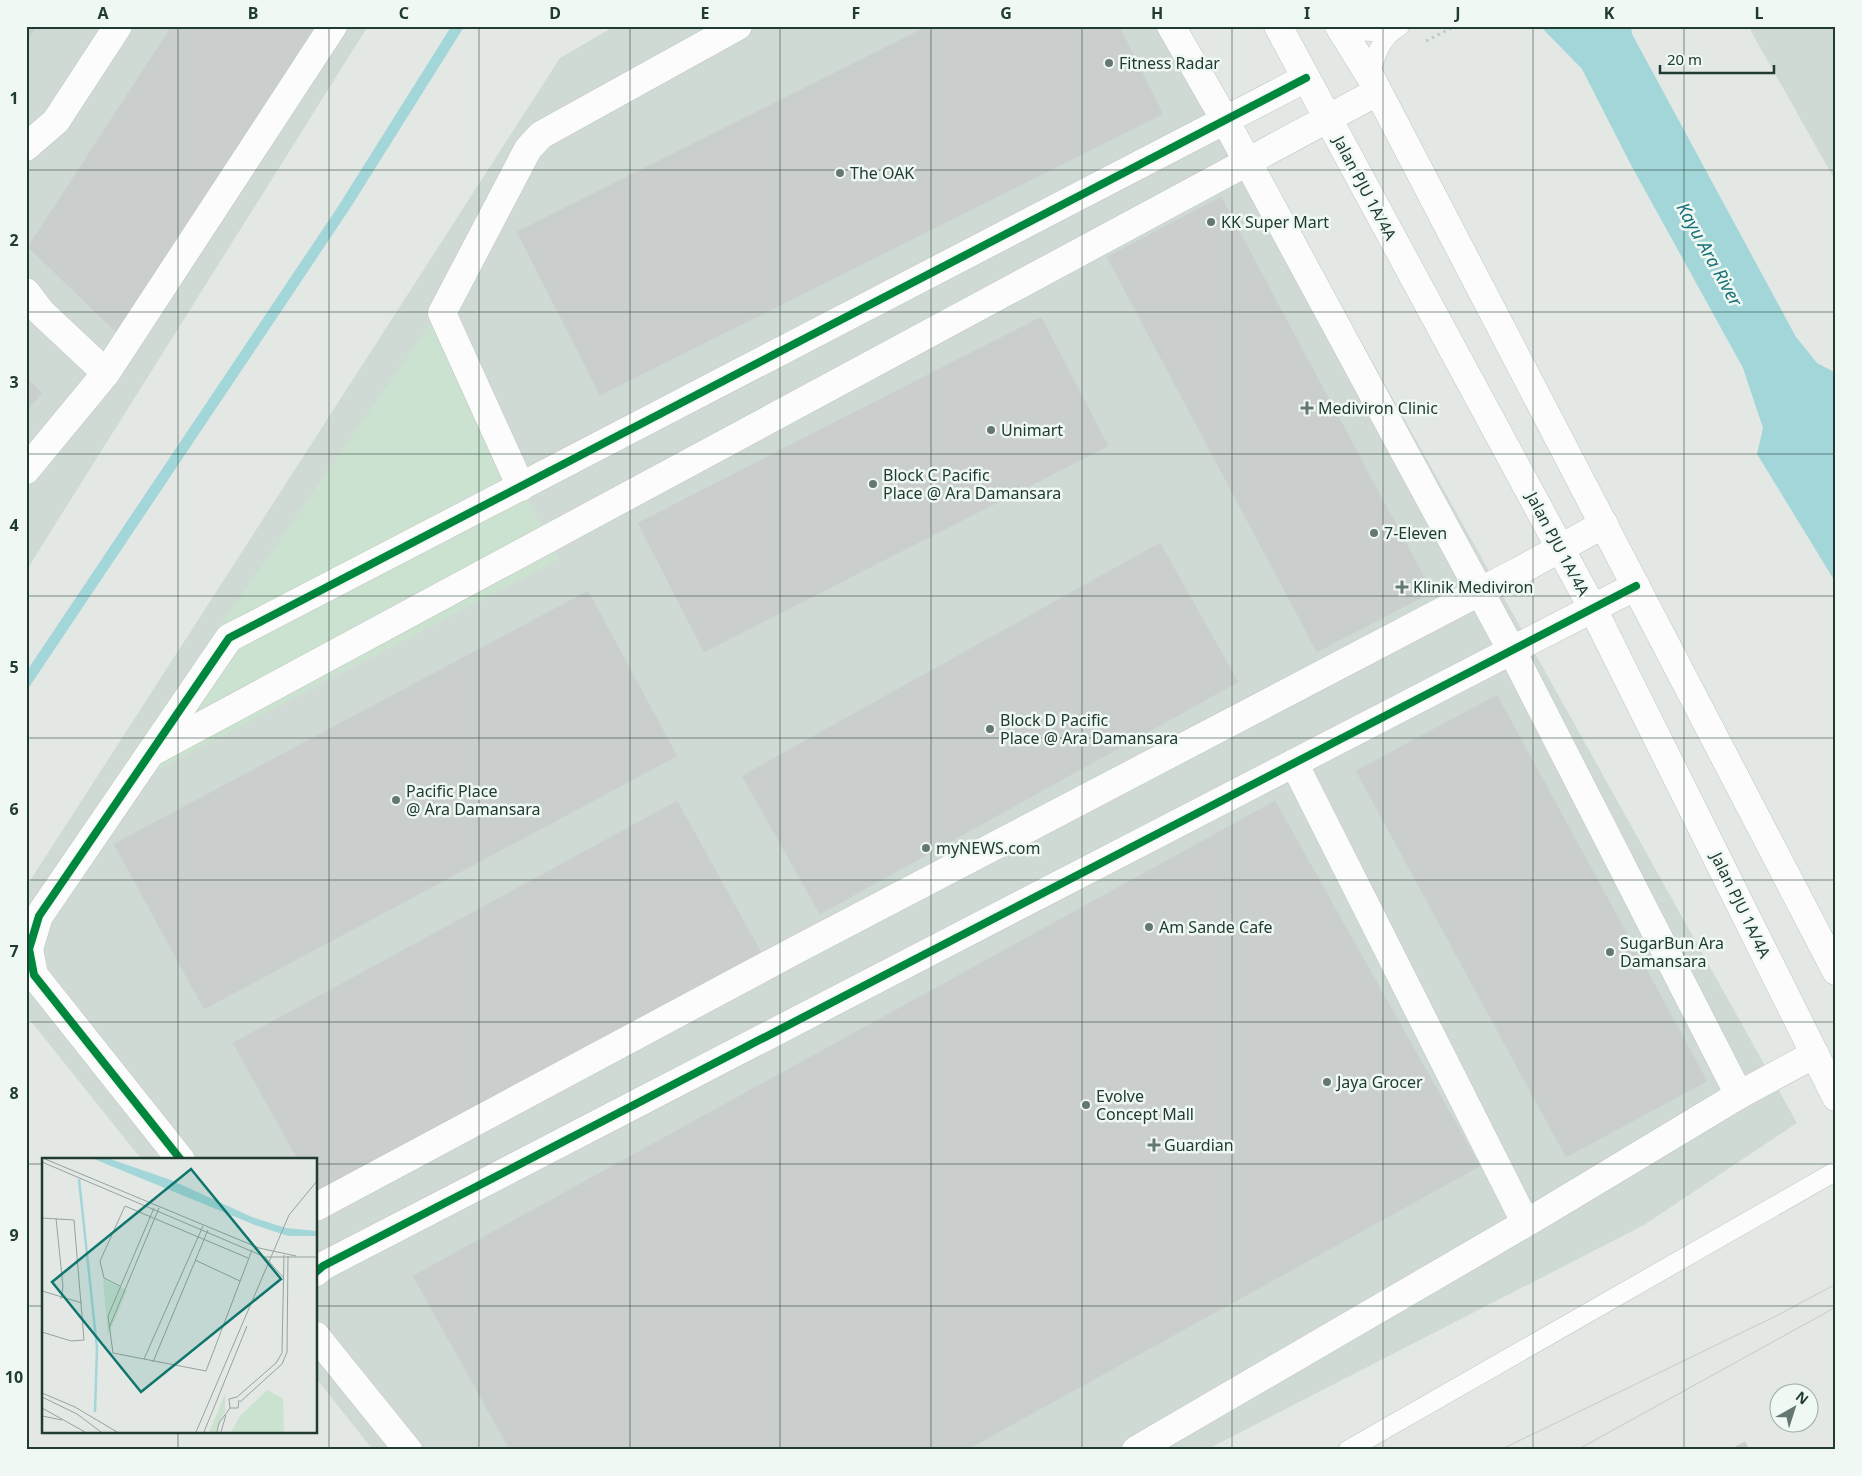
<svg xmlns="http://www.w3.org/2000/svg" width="1862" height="1476" viewBox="0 0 1862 1476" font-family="'Noto Sans',sans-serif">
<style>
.built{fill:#d0dad5}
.green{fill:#cbe2d0}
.water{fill:#a2d6d8}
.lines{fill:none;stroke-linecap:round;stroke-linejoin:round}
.stream{stroke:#a2d6d8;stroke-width:11}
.building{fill:#cacfcd;stroke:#cbd1ce}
.service-casing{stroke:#c0c5c2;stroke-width:20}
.minor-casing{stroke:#c0c5c2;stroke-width:29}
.tertiary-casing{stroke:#c0c5c2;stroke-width:29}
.path{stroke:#c0c8c5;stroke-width:3;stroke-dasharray:2.5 4;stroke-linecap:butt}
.service{stroke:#fbfcfb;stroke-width:19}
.minor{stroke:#fbfcfb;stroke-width:28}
.tertiary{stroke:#fbfcfb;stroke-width:28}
.tram{stroke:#c6cac9;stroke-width:1}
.cycleway-casing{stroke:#f0f8f3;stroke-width:11}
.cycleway{stroke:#00873e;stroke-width:8}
.grid{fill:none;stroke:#203c32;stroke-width:1;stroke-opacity:0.55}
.poi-dot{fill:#647871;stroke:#f0f8f3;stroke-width:2}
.labels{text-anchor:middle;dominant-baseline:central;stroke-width:5;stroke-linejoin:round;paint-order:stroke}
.poi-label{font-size:16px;fill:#203c32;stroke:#f0f8f3;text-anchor:start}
.street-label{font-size:16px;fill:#203c32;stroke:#f0f8f3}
.water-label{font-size:18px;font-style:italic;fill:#197279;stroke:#f0f8f3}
.inset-river{fill:none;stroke:#a2d6d8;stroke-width:2.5}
.inset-road{fill:none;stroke:#95a39d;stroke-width:1}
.view{fill:#0f766e;fill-opacity:0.15;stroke:#0f766e;stroke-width:2.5}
.inset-edge{fill:none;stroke:#203c32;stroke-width:2.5}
.neatline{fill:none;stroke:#203c32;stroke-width:2}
.grid-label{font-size:16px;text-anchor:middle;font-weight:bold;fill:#203c32}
</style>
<rect width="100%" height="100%" fill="#e3e8e5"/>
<!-- built -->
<g class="built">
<polygon points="26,26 368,26 26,571"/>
<polygon points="615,26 1185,26 1797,1123 1644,1225 1206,1450 373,1450 316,1378 316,1160 142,1160 26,1015 26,887 560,58"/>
<polygon points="1749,26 1836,26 1836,182 1752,33"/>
</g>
<!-- green -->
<polygon class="green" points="432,321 559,559 99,800"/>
<!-- water -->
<polygon class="water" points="1540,26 1631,26 1632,34 1796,337 1817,363 1836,373 1836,583 1757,454 1763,428 1743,368 1631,165 1582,69"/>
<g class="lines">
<!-- stream -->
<polyline class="stream" points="26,682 343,209 458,26"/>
</g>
<!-- building -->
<g class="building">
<polygon points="26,26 37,26 26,43"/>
<polygon points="172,26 315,26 117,333 28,247"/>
<polygon points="928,26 1119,26 1163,114 600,395 517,232"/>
<polygon points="1221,197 1432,592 1317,652 1107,257"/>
<polygon points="1041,317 1108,446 704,652 638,523"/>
<polygon points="26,377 42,393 26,411"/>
<polygon points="1160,543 1238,682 820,914 742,776"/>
<polygon points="588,591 677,756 204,1009 114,844"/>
<polygon points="1497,695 1707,1081 1566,1157 1356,771"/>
<polygon points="677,801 763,956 316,1193 316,1160 298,1160 233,1043"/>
<polygon points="1275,801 1480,1166 966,1450 510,1450 413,1276"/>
<polygon points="1745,1442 1749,1450 1730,1450"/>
</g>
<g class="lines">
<defs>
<g id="service">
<polyline points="1339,26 1359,31 1390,32"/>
<path d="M1370,76C1375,56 1381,36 1400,26"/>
<polyline points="1348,1450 1836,1171"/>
</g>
<g id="minor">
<polyline points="1171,26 1225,120 1512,651 1739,1095"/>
<polyline points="26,147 56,121 118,26"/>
<polyline points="26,292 41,312 106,373"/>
<polyline points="26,470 106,373 333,26"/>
<polyline points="521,487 442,313 528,149 541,135 738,26"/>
<polyline points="154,751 1377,92"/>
<polyline points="1294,763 1525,1222"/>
<polyline points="181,1160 34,975 29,949 39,916 229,638 1306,78"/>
<polyline points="316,1207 792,952 1521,570 1604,524"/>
<polyline points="316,1272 323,1266 1636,586"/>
<polyline points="316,1336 408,1450"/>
<polyline points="1136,1450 1543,1213 1739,1095 1815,1054"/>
</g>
<g id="tertiary">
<polyline points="1278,26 1593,609 1836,1097"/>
<polyline points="1339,26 1370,76 1836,971"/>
</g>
</defs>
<!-- service casing -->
<use href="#service" class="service-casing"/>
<!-- minor casing -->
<use href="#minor" class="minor-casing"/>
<!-- tertiary casing -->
<use href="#tertiary" class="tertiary-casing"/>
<!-- path -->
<polyline class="path" points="1426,41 1455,26"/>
<!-- service -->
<use href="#service" class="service"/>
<!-- minor -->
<use href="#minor" class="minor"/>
<!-- tertiary -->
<use href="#tertiary" class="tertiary"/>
<!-- tram -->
<g class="tram">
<polyline points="1500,1450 1778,1315 1836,1284"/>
<polyline points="1577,1450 1836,1307"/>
</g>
<defs>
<g id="cycleway">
<polyline points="181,1160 34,975 29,949 39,916 229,638 1306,78"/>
<polyline points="316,1272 323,1266 1636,586"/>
</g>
</defs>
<!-- cycleway casing -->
<use href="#cycleway" class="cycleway-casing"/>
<!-- cycleway -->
<use href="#cycleway" class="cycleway"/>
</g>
<!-- grid -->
<path class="grid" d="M178,26V1160M329,26V1450M479,26V1450M630,26V1450M780,26V1450M931,26V1450M1082,26V1450M1232,26V1450M1383,26V1450M1533,26V1450M1684,26V1450M26,170H1836M26,312H1836M26,454H1836M26,596H1836M26,738H1836M26,880H1836M26,1022H1836M26,1164H44M316,1164H1836M26,1306H44M316,1306H1836M178,1432V1450"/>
<!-- markers -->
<g class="poi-dot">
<circle cx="1109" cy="63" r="5"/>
<circle cx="840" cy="173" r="5"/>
<circle cx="1211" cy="222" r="5"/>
<path d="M1304.5 400.5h5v5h5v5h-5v5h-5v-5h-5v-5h5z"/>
<circle cx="991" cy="430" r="5"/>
<circle cx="873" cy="484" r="5"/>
<circle cx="1374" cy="533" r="5"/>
<path d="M1399.5 579.5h5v5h5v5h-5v5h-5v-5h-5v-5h5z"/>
<circle cx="990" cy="729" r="5"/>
<circle cx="396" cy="800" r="5"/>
<circle cx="926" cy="848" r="5"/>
<circle cx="1149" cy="927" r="5"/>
<circle cx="1610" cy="952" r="5"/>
<circle cx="1327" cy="1082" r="5"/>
<circle cx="1086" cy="1105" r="5"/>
<path d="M1151.5 1137.5h5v5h5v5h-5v5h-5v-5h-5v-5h5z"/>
</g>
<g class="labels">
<!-- poi labels -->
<g class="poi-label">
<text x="1119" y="63">Fitness Radar</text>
<text x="850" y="173">The OAK</text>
<text x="1221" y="222">KK Super Mart</text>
<text x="1318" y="408">Mediviron Clinic</text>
<text x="1001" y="430">Unimart</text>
<text x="883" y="475">Block C Pacific<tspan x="883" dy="18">Place @ Ara Damansara</tspan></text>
<text x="1384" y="533">7-Eleven</text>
<text x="1413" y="587">Klinik Mediviron</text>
<text x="1000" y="720">Block D Pacific<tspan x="1000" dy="18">Place @ Ara Damansara</tspan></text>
<text x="406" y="791">Pacific Place<tspan x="406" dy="18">@ Ara Damansara</tspan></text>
<text x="936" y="848">myNEWS.com</text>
<text x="1159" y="927">Am Sande Cafe</text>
<text x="1620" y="943">SugarBun Ara<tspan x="1620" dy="18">Damansara</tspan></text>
<text x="1337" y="1082">Jaya Grocer</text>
<text x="1096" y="1096">Evolve<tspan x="1096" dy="18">Concept Mall</tspan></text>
<text x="1164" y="1145">Guardian</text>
</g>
<!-- street labels -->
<g class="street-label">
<text transform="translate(1365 188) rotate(62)">Jalan PJU 1A/4A</text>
<text transform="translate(1558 544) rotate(62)">Jalan PJU 1A/4A</text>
<text transform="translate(1741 905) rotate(64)">Jalan PJU 1A/4A</text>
</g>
<!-- water labels -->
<g class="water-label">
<text transform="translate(1710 254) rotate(61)">Kayu Ara River</text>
</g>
</g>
<!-- overview -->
<g transform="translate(42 1158)">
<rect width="275" height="275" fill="#e3e8e5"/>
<path d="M61,121L85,132L66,178ZM225,232L241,241L242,274H189L198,258ZM183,236V253L174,274H167Z" fill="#cbe2d0"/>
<path d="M52,1H68L129,22L210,59L244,70L275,73V78H246L213,67Z" fill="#a2d6d8"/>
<path class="inset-river" d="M37,21L55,190L53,254"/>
<path class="inset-road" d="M3,1L217,90L254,98M0,4L223,99H275M112,50L66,158L71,195L164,213L210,92M0,60L32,62L42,182L29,183L0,174M14,60L21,129L19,141M223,99L241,119M153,102L198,123M78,128L62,120L58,103L83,48L206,100M0,133L40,145M67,170L117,50M102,201L161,68M111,204L166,72M0,235L33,249L75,274M0,239L35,256L59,274M195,239L234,205L240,195L242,97M198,244L240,206L245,194L246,98M0,250L43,274M188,250H196L197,242M188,250L187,241L195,239M0,258L20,262M154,274L247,57L275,23M162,274L205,168M175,274L177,265L188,250M179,274L184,257"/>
<path class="view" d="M149,11L239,121L99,234L10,124Z"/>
<rect width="275" height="275" class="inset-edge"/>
</g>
<!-- border -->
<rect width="1862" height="1476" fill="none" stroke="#f0f8f3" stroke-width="55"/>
<!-- north arrow -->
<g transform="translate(1794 1408) rotate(39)"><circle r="24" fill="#f0f8f3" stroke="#9dada6"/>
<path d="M0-4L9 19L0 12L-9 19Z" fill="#647871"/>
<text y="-8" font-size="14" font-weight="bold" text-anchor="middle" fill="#203c32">N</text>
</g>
<!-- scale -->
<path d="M1660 65v8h114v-8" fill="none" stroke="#203c32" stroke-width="2.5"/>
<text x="1667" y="65" font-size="15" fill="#203c32" stroke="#f0f8f3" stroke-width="4" paint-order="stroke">20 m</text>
<rect x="28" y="28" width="1806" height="1420" class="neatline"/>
<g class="grid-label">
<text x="103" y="19">A</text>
<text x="253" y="19">B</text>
<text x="404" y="19">C</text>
<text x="555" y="19">D</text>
<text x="705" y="19">E</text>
<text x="856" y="19">F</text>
<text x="1006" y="19">G</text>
<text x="1157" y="19">H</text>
<text x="1307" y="19">I</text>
<text x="1458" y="19">J</text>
<text x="1609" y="19">K</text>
<text x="1759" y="19">L</text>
<text x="14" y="104">1</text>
<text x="14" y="246">2</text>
<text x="14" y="388">3</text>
<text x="14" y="531">4</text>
<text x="14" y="673">5</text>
<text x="14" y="815">6</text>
<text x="14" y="957">7</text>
<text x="14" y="1099">8</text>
<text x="14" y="1241">9</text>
<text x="14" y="1383">10</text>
</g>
</svg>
